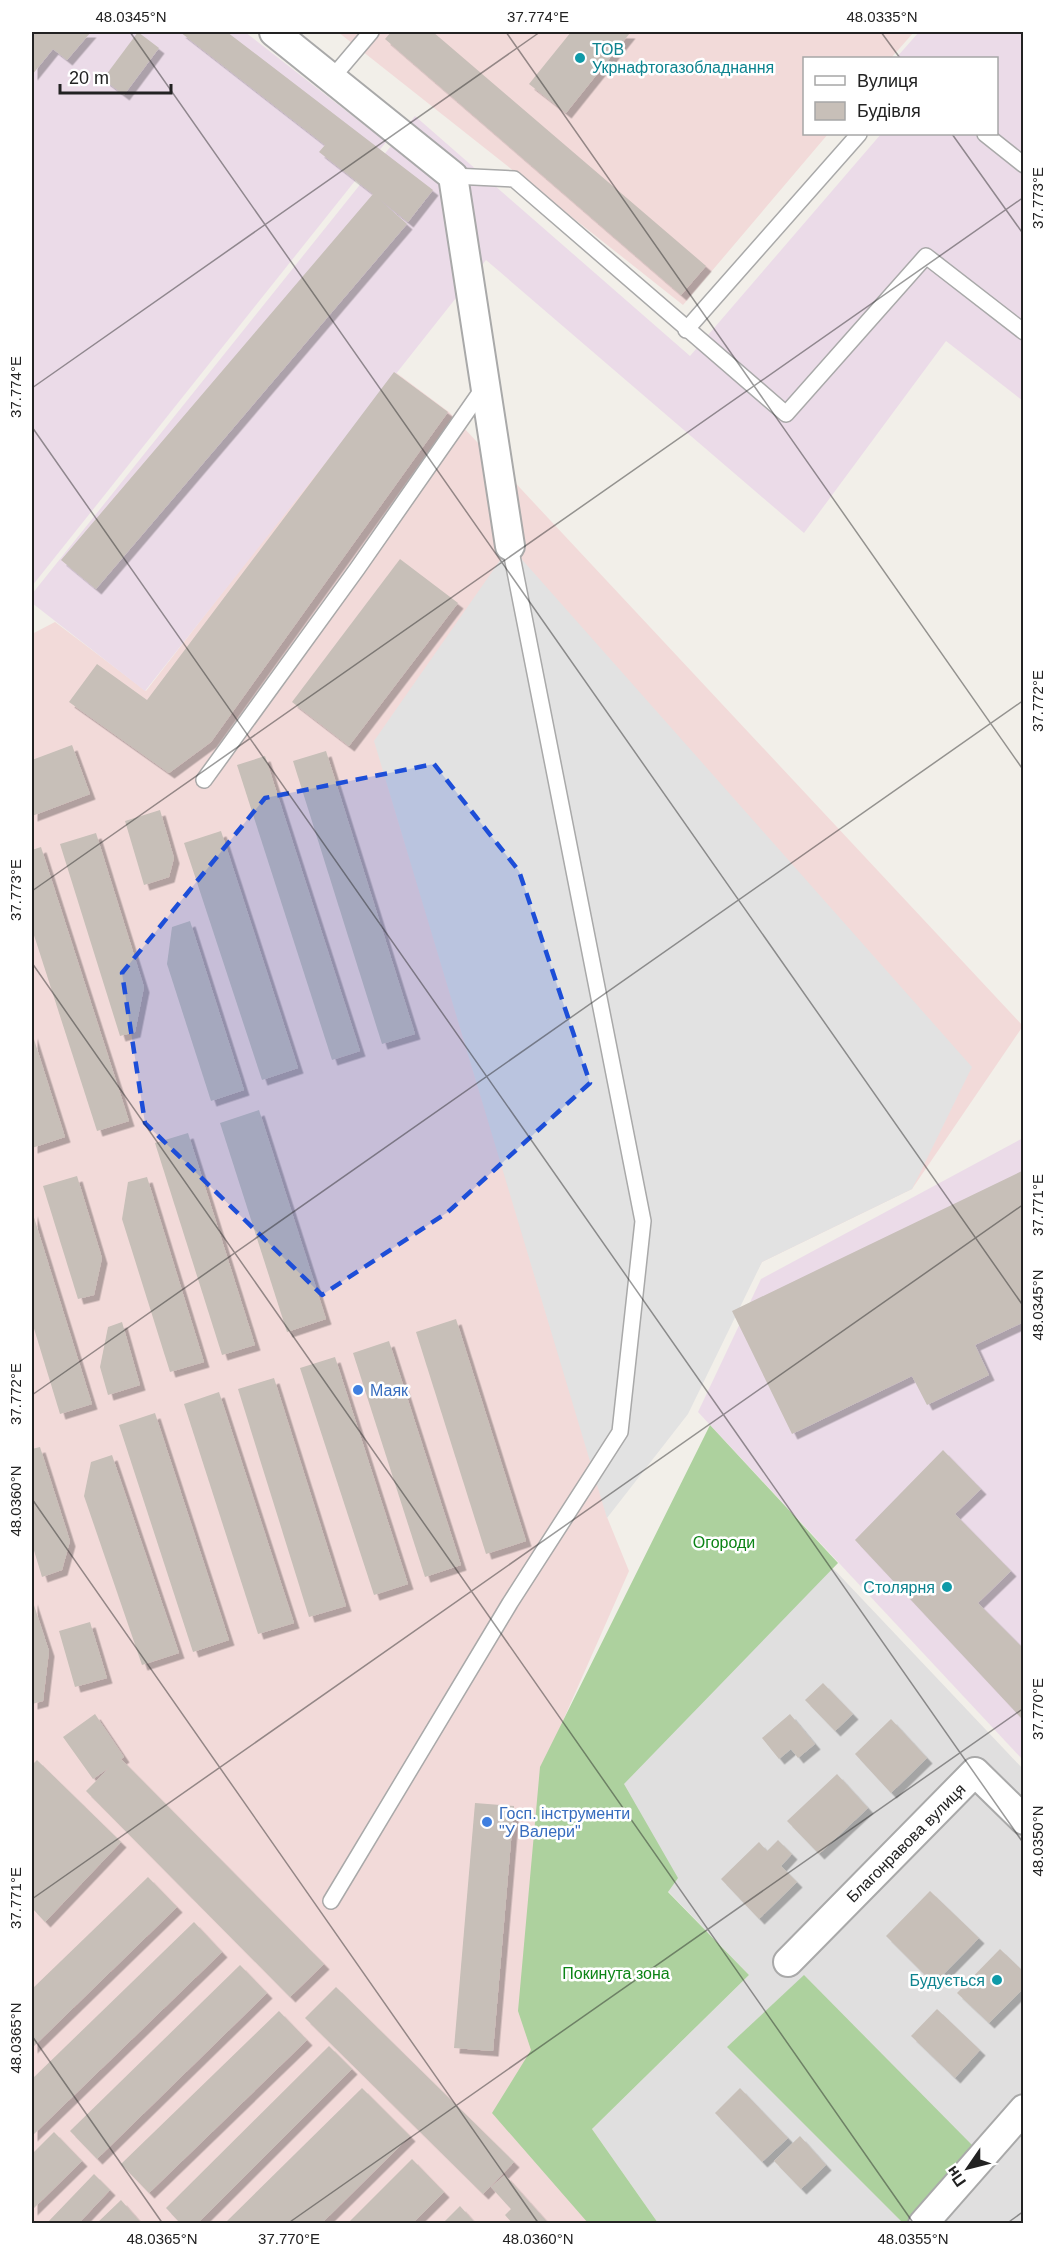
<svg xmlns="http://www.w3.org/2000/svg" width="1055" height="2255" viewBox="0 0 1055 2255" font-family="Helvetica,sans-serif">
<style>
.residential{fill:#e0dfdf}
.commercial{fill:#f2dad9}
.industrial{fill:#ebdbe8}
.forest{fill:#add19e}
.parking{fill:#e2e2e2}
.building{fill:#c7bfb8;filter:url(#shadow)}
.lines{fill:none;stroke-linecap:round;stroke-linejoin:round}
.service-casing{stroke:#a9a9a9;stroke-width:18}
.minor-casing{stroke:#a9a9a9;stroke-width:32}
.service{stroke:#fff;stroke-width:15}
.minor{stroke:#fff;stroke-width:28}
.marked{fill:#1d4ed8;fill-opacity:0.2;stroke:#1d4ed8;stroke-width:4.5;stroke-dasharray:12 8;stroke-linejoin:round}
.ticks{fill:none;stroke:#222;stroke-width:1.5;stroke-opacity:0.45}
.culture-dot{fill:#0f9aa8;stroke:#fff;stroke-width:2}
.shop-dot{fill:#3f7fe0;stroke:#fff;stroke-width:2}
.labels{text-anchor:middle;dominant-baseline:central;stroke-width:5;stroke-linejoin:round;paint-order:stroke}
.culture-label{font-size:16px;fill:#0d838f;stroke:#fff;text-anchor:end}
.shop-label{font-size:16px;fill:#366cbe;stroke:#fff;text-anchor:start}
.park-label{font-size:16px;fill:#0c8416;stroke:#fff}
.street-label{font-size:16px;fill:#222;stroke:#fff}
.neatline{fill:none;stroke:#222;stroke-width:2}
.ticks-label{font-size:15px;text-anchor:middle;fill:#222}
</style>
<defs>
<filter id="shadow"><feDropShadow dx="5.5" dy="5.5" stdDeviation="0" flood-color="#0004"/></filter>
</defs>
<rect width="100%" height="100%" fill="#f2efe9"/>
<!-- residential -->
<polygon class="residential" points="810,1544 1023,1769 1023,2223 658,2223 592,2129 749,1975 577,1797"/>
<!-- commercial -->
<g class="commercial">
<polygon points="338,32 914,32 891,58 804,58 804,134 828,134 683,305"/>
<polygon points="394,371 449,412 1023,1026 912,1189 762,1262 607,1517 629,1571 542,1768 589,2223 32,2224 32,634 55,622 146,691"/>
</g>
<!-- industrial -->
<g class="industrial">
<polygon points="32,32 245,32 386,142 32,586"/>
<polygon points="919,32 1023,32 1023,401 946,341 804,533 486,260 145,691 32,603 32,594 415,116 690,356 881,134 996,134 996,58 896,58"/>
<polygon points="1023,1138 1023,1760 698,1412 761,1279"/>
</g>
<!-- forest -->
<g class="forest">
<polygon points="710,1425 838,1563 624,1784 678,1878 668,1892 749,1975 592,2129 658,2223 588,2223 492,2113 531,2050 518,2011 540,1767"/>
<polygon points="804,1975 973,2146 908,2223 903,2223 727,2047"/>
</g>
<!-- parking -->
<polygon class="parking" points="510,546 972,1067 912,1189 762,1262 688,1414 607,1518 374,741"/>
<!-- building -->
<g class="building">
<polygon points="32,32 91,32 67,60 53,49 32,75"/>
<polygon points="138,32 159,48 124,95 103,79"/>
<polygon points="180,32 227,32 433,190 408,222 379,199 407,224 96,589 61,560 373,194 319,152 325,145"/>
<polygon points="391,32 433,32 706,266 681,295 385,39"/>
<polygon points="571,32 630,33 566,113 529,84"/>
<polygon points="394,372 448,412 211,742 169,773 69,702 97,664 147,700"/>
<polygon points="400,559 458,603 349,746 292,702"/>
<polygon points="72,745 90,794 32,816 32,760"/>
<polygon points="326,751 415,1034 382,1044 293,761"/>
<polygon points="265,756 360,1051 332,1060 237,765"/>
<polygon points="160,810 174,858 169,877 144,885 125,821"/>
<polygon points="221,831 298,1068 262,1080 184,843"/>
<polygon points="96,833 144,987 135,1032 120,1036 60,844"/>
<polygon points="41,847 129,1121 97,1131 32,929 32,850"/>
<polygon points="190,921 244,1090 211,1101 167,964 172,927"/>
<polygon points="32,1033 65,1137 32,1148"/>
<polygon points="259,1110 326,1319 287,1332 220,1123"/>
<polygon points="188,1133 255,1345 222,1355 155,1143"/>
<polygon points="1024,1170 1024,1322 975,1345 989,1375 927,1405 912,1376 792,1434 732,1311"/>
<polygon points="77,1176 102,1258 94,1295 78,1299 43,1186"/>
<polygon points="147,1177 204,1362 170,1372 122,1219 128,1182"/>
<polygon points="32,1211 92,1404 60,1414 32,1322"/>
<polygon points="456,1319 526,1541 486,1554 416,1332"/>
<polygon points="122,1322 140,1385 108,1395 100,1367 108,1327"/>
<polygon points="389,1341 461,1565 425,1577 353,1353"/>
<polygon points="335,1357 408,1584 374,1595 300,1368"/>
<polygon points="274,1378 346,1606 309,1617 238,1389"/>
<polygon points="219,1392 294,1623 258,1634 184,1404"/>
<polygon points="155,1413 229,1640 193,1652 119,1425"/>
<polygon points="40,1447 70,1541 62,1570 42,1577 32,1544 32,1449"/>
<polygon points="943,1450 981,1489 955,1514 1011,1571 978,1603 1024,1649 1024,1721 855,1540"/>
<polygon points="112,1455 179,1653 142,1665 84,1496 91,1462"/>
<polygon points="32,1599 49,1651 43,1701 32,1704"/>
<polygon points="90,1622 107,1678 75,1687 59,1631"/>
<polygon points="823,1683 853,1714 835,1731 805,1700"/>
<polygon points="95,1714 124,1757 121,1759 324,1964 290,1997 86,1791 110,1767 93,1779 63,1737"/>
<polygon points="790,1714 815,1744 798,1758 791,1749 779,1759 762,1738"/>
<polygon points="891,1719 927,1758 891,1793 855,1754"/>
<polygon points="37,1760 121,1842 45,1922 32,1908 32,1765"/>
<polygon points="837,1774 868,1808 819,1854 787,1821"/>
<polygon points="475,1803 514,1806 493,2051 454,2048"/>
<polygon points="778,1840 792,1854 781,1866 797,1882 759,1919 721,1879 759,1842 767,1851"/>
<polygon points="148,1877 177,1907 32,2048 32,1989"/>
<polygon points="930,1891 979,1938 934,1984 886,1936"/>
<polygon points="194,1922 222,1952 32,2136 32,2079"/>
<polygon points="1000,1949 1024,1972 1024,1988 989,2023 957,1993"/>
<polygon points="240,1965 267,1993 97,2159 70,2131"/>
<polygon points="336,1987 514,2162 483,2194 305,2018"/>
<polygon points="937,2009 980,2050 955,2078 911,2036"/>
<polygon points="279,2011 307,2040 149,2193 121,2164"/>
<polygon points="329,2046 352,2069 197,2224 181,2224 166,2208"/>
<polygon points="362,2088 410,2136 321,2224 224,2224"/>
<polygon points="740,2088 788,2138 762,2162 715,2113"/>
<polygon points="54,2132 82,2161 32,2210 32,2154"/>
<polygon points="800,2136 826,2165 801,2189 774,2161"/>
<polygon points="412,2159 444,2192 412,2224 347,2224"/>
<polygon points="94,2174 110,2190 78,2224 46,2224"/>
<polygon points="505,2175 549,2224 513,2224 505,2215 511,2209 491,2187"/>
<polygon points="121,2200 142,2224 96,2224"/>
<polygon points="460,2206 476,2224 442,2224"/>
</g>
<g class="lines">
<defs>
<g id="service">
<polyline points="332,78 371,32"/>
<polyline points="985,134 1024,165"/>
<polyline points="453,176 514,179 786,414 926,256 1024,332"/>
<polyline points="686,330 859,134"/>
<polyline points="204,780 357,569 484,387"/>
<polyline points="331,1901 510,1603 620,1432 643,1221 510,546"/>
</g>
<g id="minor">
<polyline points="274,32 453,176 510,546"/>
<polyline points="788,1962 975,1772 1024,1820"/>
<polyline points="923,2224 1024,2109"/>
</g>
</defs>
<!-- service casing -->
<use href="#service" class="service-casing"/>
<!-- minor casing -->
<use href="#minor" class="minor-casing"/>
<!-- service -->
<use href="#service" class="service"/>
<!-- minor -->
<use href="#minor" class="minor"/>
</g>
<!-- marked area -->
<path class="marked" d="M434,764L519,871L590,1083L448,1212L322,1295L145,1123L122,973L265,798Z"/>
<!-- ticks -->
<path class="ticks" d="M130,32L1024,1307M506,32L1024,771M881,32L900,58M952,134L1024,235M32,388L540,32M32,427L1024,1844M32,891L1024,197M32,963L914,2224M32,1395L1024,700M32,1499L539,2224M32,1899L1024,1204M32,2036L163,2224M287,2224L1024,1708M1006,2224L1024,2211"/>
<!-- markers -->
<g class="culture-dot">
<circle cx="580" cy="58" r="6"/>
<circle cx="947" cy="1587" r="6"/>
<circle cx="997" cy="1980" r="6"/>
</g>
<g class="shop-dot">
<circle cx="358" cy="1390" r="6"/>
<circle cx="487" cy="1822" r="6"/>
</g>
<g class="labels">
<!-- culture labels -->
<g class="culture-label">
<text x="592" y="49" text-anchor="start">ТОВ<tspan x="592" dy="18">Укрнафтогазобладнання</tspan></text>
<text x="935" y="1587">Столярня</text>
<text x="985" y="1980">Будується</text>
</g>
<!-- shop labels -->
<g class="shop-label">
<text x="370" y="1390">Маяк</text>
<text x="499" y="1813">Госп. інструменти<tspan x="499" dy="18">"У Валери"</tspan></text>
</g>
<!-- park labels -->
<g class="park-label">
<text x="724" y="1542">Огороди</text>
<text x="616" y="1973">Покинута зона</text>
</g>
<!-- street labels -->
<g class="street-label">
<text transform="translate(906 1843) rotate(-45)">Благонравова вулиця</text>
</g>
</g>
<!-- border -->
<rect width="1055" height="2255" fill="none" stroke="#ffffff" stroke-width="66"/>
<!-- legend -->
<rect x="803" y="57" width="195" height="78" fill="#ffffff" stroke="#a7a7a7" stroke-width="1.5"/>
<rect x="815" y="76" width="30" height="9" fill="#ffffff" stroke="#a7a7a7" stroke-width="1.5"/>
<text x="857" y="87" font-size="18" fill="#222222">Вулиця</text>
<rect x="815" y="102" width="30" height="18" fill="#c7bfb8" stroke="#a7a7a7" stroke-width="1.5"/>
<text x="857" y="117" font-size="18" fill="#222222">Будівля</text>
<!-- north arrow -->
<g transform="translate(968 2168) rotate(235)" stroke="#ffffff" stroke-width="4.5" paint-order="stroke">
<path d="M0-4.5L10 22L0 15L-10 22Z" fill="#222222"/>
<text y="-9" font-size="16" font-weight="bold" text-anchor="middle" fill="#222222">Пн</text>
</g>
<!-- scale -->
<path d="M60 84v9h111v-9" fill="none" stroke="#222222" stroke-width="3"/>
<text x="69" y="84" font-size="18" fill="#222222" stroke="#ffffff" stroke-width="4.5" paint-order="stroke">20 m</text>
<rect x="33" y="33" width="989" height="2189" class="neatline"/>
<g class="ticks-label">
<text x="131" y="22">48.0345°N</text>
<text x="538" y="22">37.774°E</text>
<text x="882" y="22">48.0335°N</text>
<text transform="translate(1038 198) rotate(-90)" y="5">37.773°E</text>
<text transform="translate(16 387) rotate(-90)" y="5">37.774°E</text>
<text transform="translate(1038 701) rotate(-90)" y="5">37.772°E</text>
<text transform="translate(16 890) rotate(-90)" y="5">37.773°E</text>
<text transform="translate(1038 1205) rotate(-90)" y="5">37.771°E</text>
<text transform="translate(1038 1305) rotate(-90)" y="5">48.0345°N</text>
<text transform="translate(16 1394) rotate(-90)" y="5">37.772°E</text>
<text transform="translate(16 1501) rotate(-90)" y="5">48.0360°N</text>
<text transform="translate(1038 1709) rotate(-90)" y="5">37.770°E</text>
<text transform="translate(1038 1841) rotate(-90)" y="5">48.0350°N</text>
<text transform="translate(16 1898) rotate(-90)" y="5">37.771°E</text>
<text transform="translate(16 2038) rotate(-90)" y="5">48.0365°N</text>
<text x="162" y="2244">48.0365°N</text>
<text x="289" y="2244">37.770°E</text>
<text x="538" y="2244">48.0360°N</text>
<text x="913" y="2244">48.0355°N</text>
</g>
</svg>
